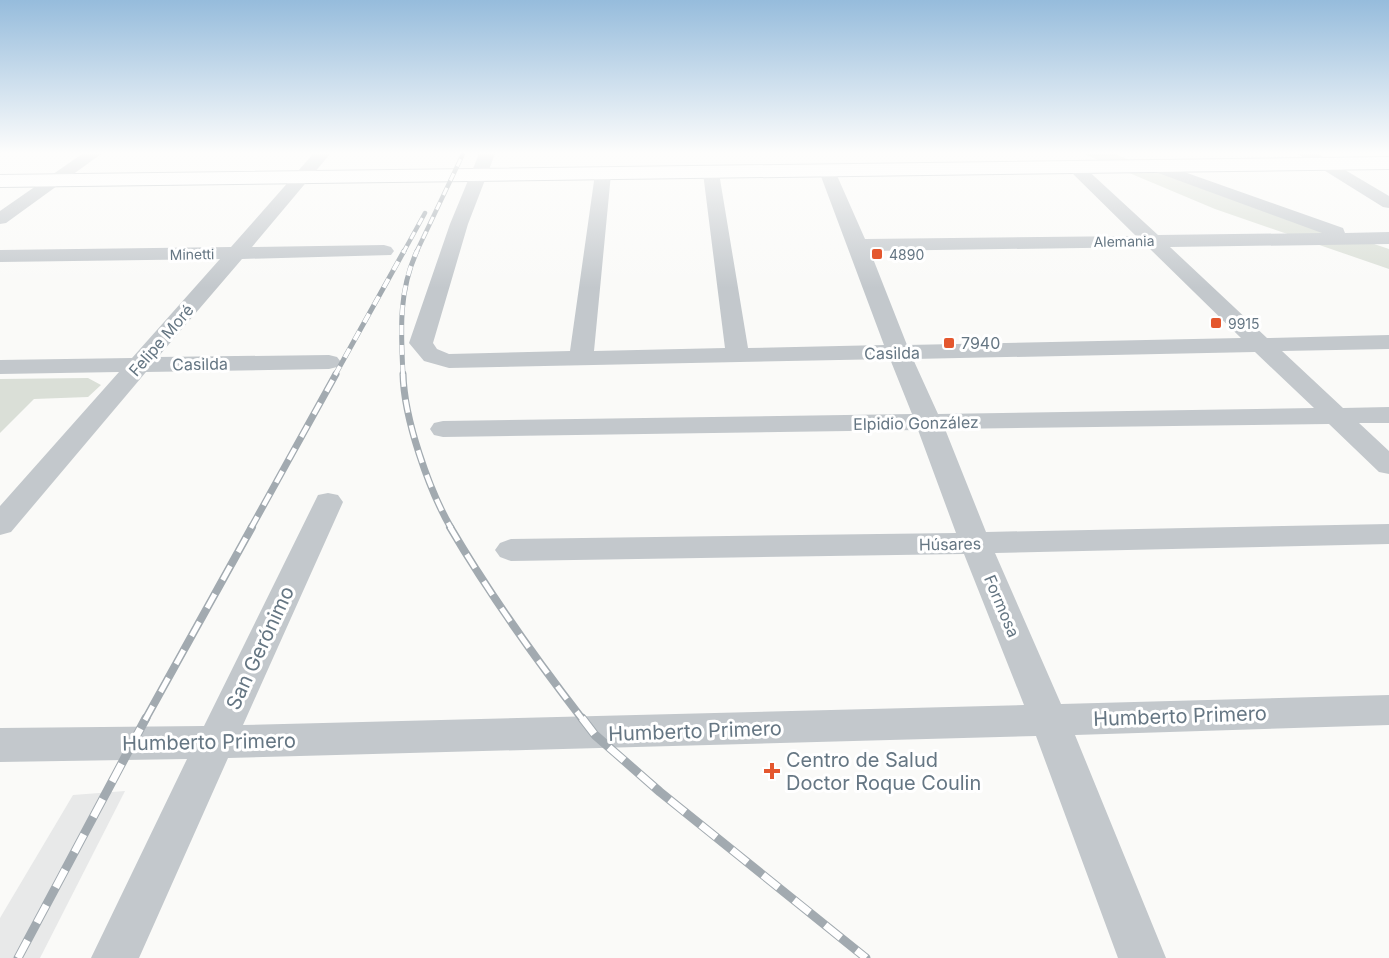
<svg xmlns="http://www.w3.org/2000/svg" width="1389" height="958" viewBox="0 0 1389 958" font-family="Inter,sans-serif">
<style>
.built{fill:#e8e9e9}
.green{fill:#dadfd7}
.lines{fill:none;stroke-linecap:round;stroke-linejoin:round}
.secondary-casing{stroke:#b3babf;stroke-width:2}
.minor{fill:#c3c8cc;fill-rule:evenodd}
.secondary{fill:#fff;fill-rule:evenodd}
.rail-far4-casing{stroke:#a2aab0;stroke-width:4.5}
.rail-far3-casing{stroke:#a2aab0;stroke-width:5}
.rail-far2-casing{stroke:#a2aab0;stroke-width:7}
.rail-far1-casing{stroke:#a2aab0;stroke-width:8}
.rail-casing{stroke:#a2aab0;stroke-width:9}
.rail-far4{stroke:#fff;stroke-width:3;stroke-dasharray:8;stroke-linecap:butt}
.rail-far3{stroke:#fff;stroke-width:4;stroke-dasharray:10;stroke-linecap:butt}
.rail-far2{stroke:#fff;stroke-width:4.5;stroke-dasharray:13;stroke-linecap:butt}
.rail-far1{stroke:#fff;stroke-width:5;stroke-dasharray:16;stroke-linecap:butt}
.rail{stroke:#fff;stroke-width:7;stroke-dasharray:20;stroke-linecap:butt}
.poi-dot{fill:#e4572e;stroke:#fff;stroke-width:2}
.labels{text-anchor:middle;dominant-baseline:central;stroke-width:6;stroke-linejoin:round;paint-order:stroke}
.far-street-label{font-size:14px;fill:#657683;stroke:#fff}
.far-poi-label{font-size:14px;fill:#657683;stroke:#fff;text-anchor:start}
.street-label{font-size:16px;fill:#657683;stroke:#fff}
.poi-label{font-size:16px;fill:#657683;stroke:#fff;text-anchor:start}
.near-street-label{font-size:20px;fill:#657683;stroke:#fff}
.near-poi-label{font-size:20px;fill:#657683;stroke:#fff;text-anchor:start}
</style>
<rect width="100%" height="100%" fill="#fafaf8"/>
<!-- built -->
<polygon class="built" points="125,791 40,958 0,958 0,918 73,795"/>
<!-- green -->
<g class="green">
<polygon points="1084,154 1116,154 1144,167 1389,249 1389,269 1215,209"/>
<polygon points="88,378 101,385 88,397 34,399 0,433 0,379"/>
</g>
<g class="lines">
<defs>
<polygon id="secondary" points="1389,157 1389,169 0,187 0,175"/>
</defs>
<!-- secondary casing -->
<use href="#secondary" class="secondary-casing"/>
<!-- minor -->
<g class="minor">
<polygon points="82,154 101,154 6,223 0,224 0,211"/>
<polygon points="313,154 330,154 252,247 384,245 391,247 394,251 391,255 242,259 158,357 329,355 337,357 341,362 337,367 329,369 146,372 11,532 0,535 0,506 119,372 0,374 0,360 132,358 220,259 0,262 0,250 231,247"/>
<path d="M479,154H495L468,224L433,343L437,349L449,354L570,351L595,174L603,169L611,174L594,351L725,348L703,173L711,168L719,173L748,348L884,345L819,171L827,166L835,171L865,239L1136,236L1070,171L1068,168L1070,165H1082L1158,235L1322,233L1150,170L1148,167L1150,164L1156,162L1343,228L1345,233L1389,232V244L1170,247L1267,338L1389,335V349L1282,351L1343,408L1389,407V423H1359L1389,451V474L1379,472L1329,424L945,429L986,532L1389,524V544L995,553L1061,704L1389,695V725L1075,735L1166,958H1118L1036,736L228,758L139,958H91L187,759L0,762V728L204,726L318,495L328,493L338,495L343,502L243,725L1024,705L964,554L511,561L500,557L495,550L500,543L511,539L956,533L918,430L443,437L434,435L430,429L434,423L443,421L912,414L890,359L449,368L424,361L409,343L450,224ZM1148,247L1241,338L907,345L870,251ZM1255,352L1314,408L938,414L913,359Z"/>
<polygon points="1298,154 1318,154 1389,196 1389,208 1383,207"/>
</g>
<!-- secondary -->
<use href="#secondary" class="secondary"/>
<defs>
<g id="rail-far4">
<polyline points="403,253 425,213"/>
<polyline points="416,253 463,154"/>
</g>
<g id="rail-far3">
<polyline points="335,375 404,251"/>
<path d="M403,375C401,332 398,292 417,251"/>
</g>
<g id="rail-far2">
<path d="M403,374C404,419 429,490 451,528"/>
<polyline points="251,528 336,374"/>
</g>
<g id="rail-far1">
<path d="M450,527C490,595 535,658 583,720"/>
<polyline points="145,720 252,527"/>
</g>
<g id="rail">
<polyline points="582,718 595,735 660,792 866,958"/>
<polyline points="18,958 146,718"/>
</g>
</defs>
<!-- rail-far4 casing -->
<use href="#rail-far4" class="rail-far4-casing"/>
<!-- rail-far3 casing -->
<use href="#rail-far3" class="rail-far3-casing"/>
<!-- rail-far2 casing -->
<use href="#rail-far2" class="rail-far2-casing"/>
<!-- rail-far1 casing -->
<use href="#rail-far1" class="rail-far1-casing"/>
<!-- rail casing -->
<use href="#rail" class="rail-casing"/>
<!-- rail-far4 -->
<use href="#rail-far4" class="rail-far4"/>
<!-- rail-far3 -->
<use href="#rail-far3" class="rail-far3"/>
<!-- rail-far2 -->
<use href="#rail-far2" class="rail-far2"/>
<!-- rail-far1 -->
<use href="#rail-far1" class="rail-far1"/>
<!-- rail -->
<use href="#rail" class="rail"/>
</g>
<!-- sky -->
<linearGradient id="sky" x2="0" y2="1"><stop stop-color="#96bcdc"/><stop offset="0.53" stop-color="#fdfdfc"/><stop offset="1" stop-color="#fdfdfc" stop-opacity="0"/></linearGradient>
<rect width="1389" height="288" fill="url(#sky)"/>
<!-- markers -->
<g class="poi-dot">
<rect x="871" y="248" width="12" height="12" rx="3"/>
<rect x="1210" y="317" width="12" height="12" rx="3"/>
<rect x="943" y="337" width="12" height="12" rx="3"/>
<path d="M769 762h6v6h6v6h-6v6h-6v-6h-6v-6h6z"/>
</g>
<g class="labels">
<!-- far-street labels -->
<g class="far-street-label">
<text transform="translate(1124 241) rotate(-1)">Alemania</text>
<text transform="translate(192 254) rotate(-1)">Minetti</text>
</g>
<!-- far-poi labels -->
<g class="far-poi-label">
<text x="889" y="254">4890</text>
<text x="1228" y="323">9915</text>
</g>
<!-- street labels -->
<g class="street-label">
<text transform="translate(161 340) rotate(-49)">Felipe Moré</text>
<text transform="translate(892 353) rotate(-1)">Casilda</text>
<text transform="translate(200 364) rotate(-1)">Casilda</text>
<text transform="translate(916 423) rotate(-1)">Elpidio González</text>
<text transform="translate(950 544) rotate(-1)">Húsares</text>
<text transform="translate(1002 606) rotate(67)">Formosa</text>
</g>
<!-- poi labels -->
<g class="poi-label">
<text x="961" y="343">7940</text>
</g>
<!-- near-street labels -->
<g class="near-street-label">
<text transform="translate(260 648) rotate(-65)">San Gerónimo</text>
<text transform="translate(1180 716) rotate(-2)">Humberto Primero</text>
<text transform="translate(695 731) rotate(-2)">Humberto Primero</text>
<text transform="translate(209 742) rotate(-1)">Humberto Primero</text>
</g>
<!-- near-poi labels -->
<g class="near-poi-label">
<text x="786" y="760">Centro de Salud<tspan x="786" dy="23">Doctor Roque Coulin</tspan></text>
</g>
</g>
</svg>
